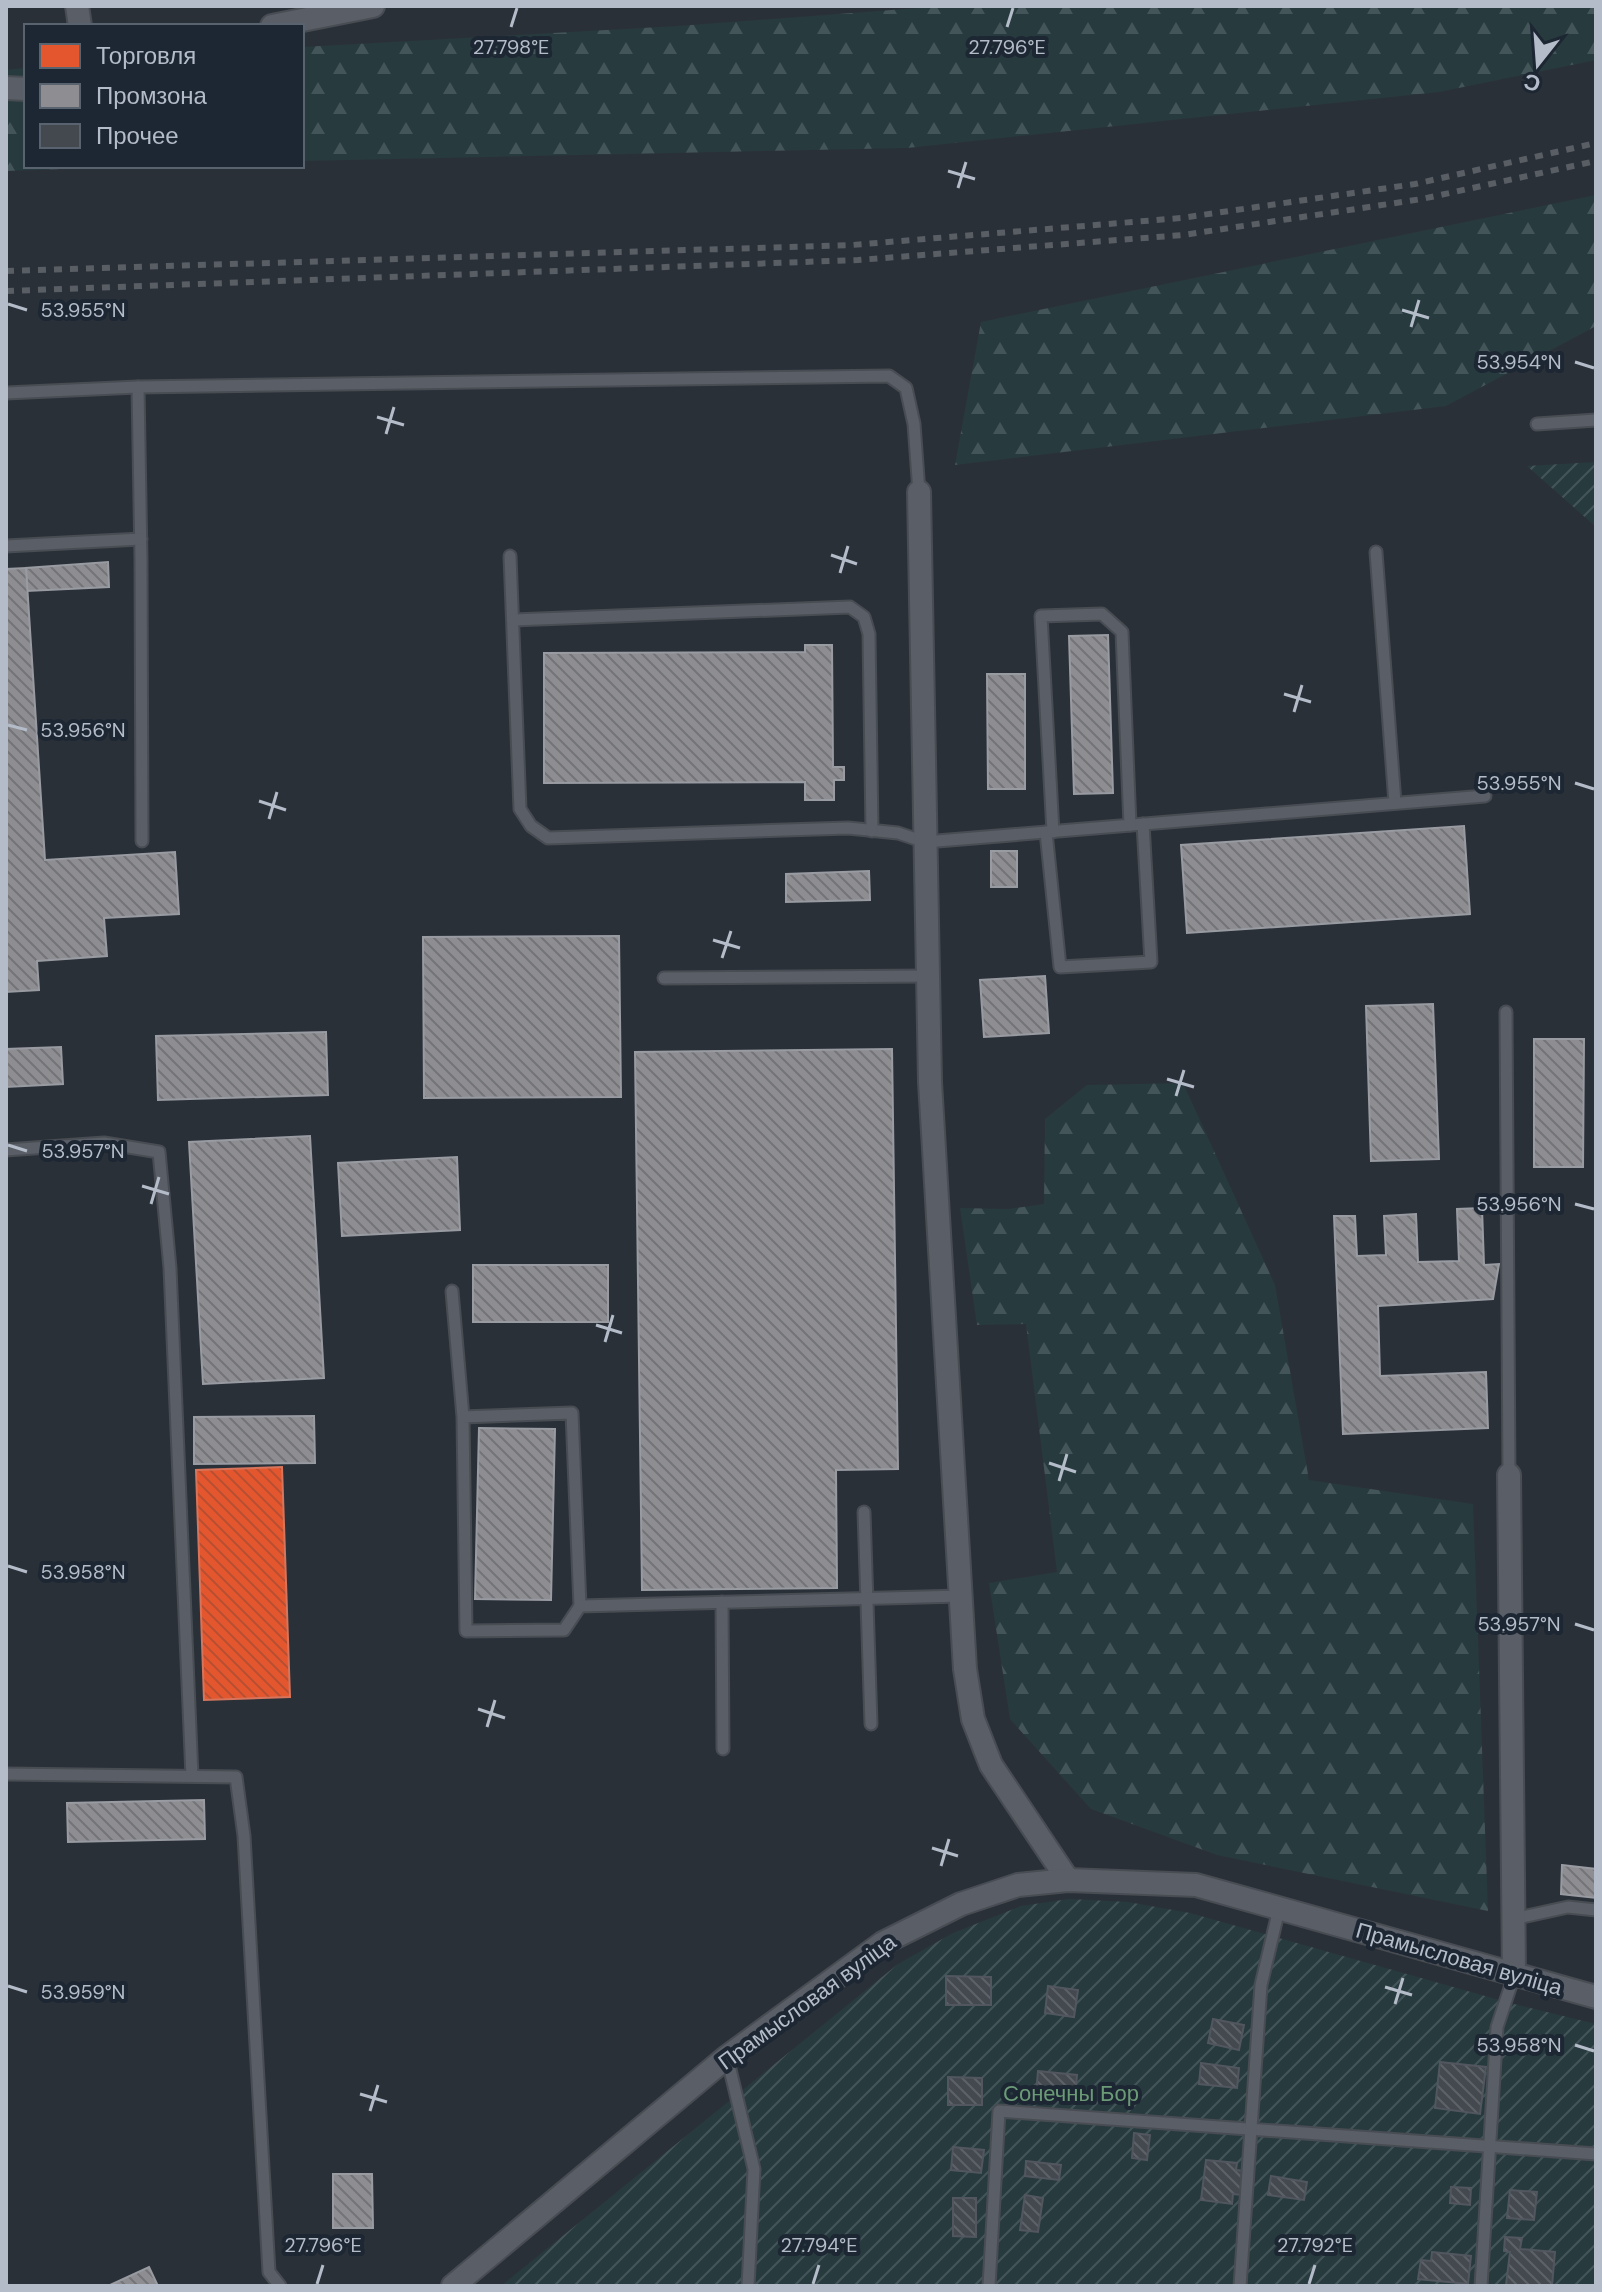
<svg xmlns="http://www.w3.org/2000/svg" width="1602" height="2292" viewBox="0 0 1602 2292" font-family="'DM Sans',sans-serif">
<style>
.forest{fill:url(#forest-firs)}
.garden{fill:url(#garden-furrows)}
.shops{fill:url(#shops-back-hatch);stroke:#d6755c;stroke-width:2}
.industry{fill:url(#industry-back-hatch);stroke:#999ba2;stroke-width:2}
.building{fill:url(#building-back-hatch);stroke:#52575f;stroke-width:2}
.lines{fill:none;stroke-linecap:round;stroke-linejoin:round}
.service-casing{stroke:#484c53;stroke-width:15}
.minor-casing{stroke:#484c53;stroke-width:26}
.service{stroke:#5a5e66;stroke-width:11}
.minor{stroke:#5a5e66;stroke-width:22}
.rail{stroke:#595d64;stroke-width:6;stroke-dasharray:8 8;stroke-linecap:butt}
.ticks{fill:none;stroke:#b4bcc9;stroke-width:3}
.labels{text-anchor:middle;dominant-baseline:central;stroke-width:8;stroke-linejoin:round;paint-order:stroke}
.street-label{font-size:22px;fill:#b4bcc9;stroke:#1d2633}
.park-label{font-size:22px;fill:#6b9a76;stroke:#1d2633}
.ticks-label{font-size:20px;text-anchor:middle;fill:#b4bcc9;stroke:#1d2633;stroke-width:8;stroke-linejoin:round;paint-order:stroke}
</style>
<defs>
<pattern id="forest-firs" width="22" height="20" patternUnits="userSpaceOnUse" patternTransform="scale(2)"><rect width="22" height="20" fill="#273a3e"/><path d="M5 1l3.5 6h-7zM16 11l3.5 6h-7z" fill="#445559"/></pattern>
<pattern id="garden-furrows" width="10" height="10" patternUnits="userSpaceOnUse" patternTransform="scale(2)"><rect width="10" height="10" fill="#273a3e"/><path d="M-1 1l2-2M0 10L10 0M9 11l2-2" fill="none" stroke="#445559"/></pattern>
<pattern id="shops-back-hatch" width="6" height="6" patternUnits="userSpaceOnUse" patternTransform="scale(2)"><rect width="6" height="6" fill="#e4572e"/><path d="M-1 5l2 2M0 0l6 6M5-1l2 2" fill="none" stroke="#b84f32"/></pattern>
<pattern id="industry-back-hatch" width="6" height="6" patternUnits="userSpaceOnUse" patternTransform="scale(2)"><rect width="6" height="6" fill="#8d8d92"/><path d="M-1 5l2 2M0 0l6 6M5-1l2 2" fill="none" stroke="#737478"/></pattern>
<pattern id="building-back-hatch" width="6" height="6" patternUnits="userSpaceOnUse" patternTransform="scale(2)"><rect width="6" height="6" fill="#444950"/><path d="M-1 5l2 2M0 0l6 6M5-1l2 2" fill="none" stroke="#5d6168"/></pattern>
</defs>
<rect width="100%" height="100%" fill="#2a3038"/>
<!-- forest -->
<g class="forest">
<polygon points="945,6 1596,6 1596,60 1439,92 907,148 302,161 302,47 678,26"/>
<polygon points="26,68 26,166 153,166 6,171 6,70"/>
<polygon points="1596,195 1596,326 1446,406 955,465 981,322"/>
<polygon points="1183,1083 1275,1285 1309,1480 1473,1504 1488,1911 1217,1855 1091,1809 1010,1719 989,1583 1057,1572 1026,1324 977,1325 960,1208 1008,1209 1044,1204 1045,1119 1087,1085"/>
</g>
<!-- garden -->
<g class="garden">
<polygon points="1596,462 1596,527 1527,466"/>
<polygon points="1069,1899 1128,1902 1190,1913 1510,2003 1596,2024 1596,2286 501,2286 898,1964 953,1933 1021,1906"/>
</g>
<!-- shops -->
<polygon class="shops" points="282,1467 290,1697 204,1700 196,1470"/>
<!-- industry -->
<g class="industry">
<polygon points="108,562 109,587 27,591 26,568"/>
<polygon points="26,568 45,860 175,852 179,914 104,918 107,956 37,961 39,990 6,992 6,569"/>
<polygon points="1108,635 1113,793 1074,794 1069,636"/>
<polygon points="805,645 832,645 833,767 844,767 844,780 834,780 834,800 805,800 805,782 544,783 544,653 805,652"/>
<polygon points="987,674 1025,674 1025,789 988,789"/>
<polygon points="1464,826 1470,914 1187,933 1181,845"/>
<rect x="991" y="851" width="26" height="36"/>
<polygon points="869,871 870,900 786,902 786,874"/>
<polygon points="619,936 621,1097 424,1098 423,937"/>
<polygon points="1045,976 1049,1033 984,1037 980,980"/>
<polygon points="1433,1004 1439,1159 1371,1161 1366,1006"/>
<polygon points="326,1032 328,1095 158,1100 156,1036"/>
<polygon points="1534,1039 1584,1039 1583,1167 1534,1167"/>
<polygon points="61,1047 63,1084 6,1087 6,1049"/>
<polygon points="892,1049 898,1469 836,1470 837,1588 642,1590 635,1052"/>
<polygon points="310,1136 324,1378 203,1384 189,1142"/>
<polygon points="457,1157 460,1230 342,1236 338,1163"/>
<polygon points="1482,1208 1484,1265 1499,1264 1493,1299 1378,1306 1380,1376 1486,1372 1488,1428 1343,1434 1334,1216 1355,1216 1357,1256 1386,1255 1384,1216 1416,1214 1418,1262 1459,1261 1457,1209"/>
<rect x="473" y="1265" width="135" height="57"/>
<polygon points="314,1416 315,1463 194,1464 194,1417"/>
<polygon points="479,1428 555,1429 551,1600 475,1599"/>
<polygon points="204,1800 205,1839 68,1842 67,1803"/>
<polygon points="1562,1865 1596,1869 1596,1898 1561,1894"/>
<polygon points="333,2174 372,2174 373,2228 333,2228"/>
<polygon points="149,2267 158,2286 108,2286"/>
</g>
<!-- building -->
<g class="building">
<polygon points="946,1976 991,1977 991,2005 946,2005"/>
<polygon points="1048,1986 1078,1990 1074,2017 1045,2013"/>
<polygon points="1213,2019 1244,2025 1239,2050 1208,2043"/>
<polygon points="1440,2062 1486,2067 1480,2114 1435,2108"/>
<polygon points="1201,2063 1239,2068 1237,2088 1199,2084"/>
<polygon points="1038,2071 1077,2075 1075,2098 1036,2094"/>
<polygon points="948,2077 982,2078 982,2105 948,2105"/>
<polygon points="1134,2133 1150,2135 1147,2160 1132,2158"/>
<polygon points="953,2147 984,2150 981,2173 951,2170"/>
<polygon points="1206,2160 1237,2163 1236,2170 1245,2171 1242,2195 1233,2194 1232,2204 1201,2200"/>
<polygon points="1026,2161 1061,2165 1059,2180 1025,2176"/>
<polygon points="1271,2176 1307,2182 1304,2200 1268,2195"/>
<polygon points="1451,2187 1471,2188 1470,2205 1450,2203"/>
<polygon points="1510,2190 1537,2192 1534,2220 1507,2218"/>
<polygon points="1025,2195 1043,2198 1038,2232 1020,2230"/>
<polygon points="953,2198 976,2198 976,2237 953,2236"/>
<polygon points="1505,2237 1522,2238 1520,2249 1555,2252 1552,2286 1506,2285 1510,2252 1504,2251"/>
<polygon points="1432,2252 1471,2256 1468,2284 1418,2279 1421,2260 1431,2261"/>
</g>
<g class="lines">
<defs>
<g id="service">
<polyline points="138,387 141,560 142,841"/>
<polyline points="6,393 138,387 889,376 906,388 914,424 919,492"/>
<polyline points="1537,424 1596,420"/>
<polyline points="6,546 141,539"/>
<polyline points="1376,552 1395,803"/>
<polyline points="510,556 520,809 531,826 548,838 848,828 898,833 925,842 1485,796"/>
<polyline points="513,620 850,607 864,617 869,634 872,831"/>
<polyline points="1046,832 1060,967 1151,962 1143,824"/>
<polyline points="1053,832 1041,616 1102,614 1122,632 1130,825"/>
<polyline points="664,978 928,976"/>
<polyline points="1506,1012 1509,1475"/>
<polyline points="6,1150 104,1143 159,1152 170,1268 192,1776"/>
<polyline points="452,1291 463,1417 466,1631 564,1630 580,1606 572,1413 463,1417"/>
<polyline points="864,1512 871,1724"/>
<polyline points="722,1602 723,1749"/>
<polyline points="580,1606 961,1596"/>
<polyline points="6,1774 236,1777 244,1836 269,2272 280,2286"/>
<polyline points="1513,1919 1568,1907 1596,1910"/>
<polyline points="727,2057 754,2169 748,2286"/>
<polyline points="989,2286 999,2111 1596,2154"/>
<polyline points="1240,2286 1261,1985 1279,1909"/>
<polyline points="1481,2286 1497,2027 1514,1976"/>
</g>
<g id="minor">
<polyline points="77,6 80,26"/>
<polyline points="272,26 373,6"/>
<polyline points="6,88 26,89"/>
<polyline points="919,492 930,1082 965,1669 973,1719 991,1765 1068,1880"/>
<polyline points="1509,1475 1514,1976"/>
<polyline points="453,2286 727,2057 883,1943 961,1904 1018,1885 1068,1880 1196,1885 1596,1997"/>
</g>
</defs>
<!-- service casing -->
<use href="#service" class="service-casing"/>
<!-- minor casing -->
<use href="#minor" class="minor-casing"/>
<!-- service -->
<use href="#service" class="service"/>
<!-- minor -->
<use href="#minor" class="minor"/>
<!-- rail -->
<g class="rail">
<polyline points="6,271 852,245 1181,218 1415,184 1596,143"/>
<polyline points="6,291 858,260 1183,235 1422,199 1596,161"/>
</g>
</g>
<!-- ticks -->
<path class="ticks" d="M511,27L517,8M1007,27L1013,8M948,171L975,179M958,188L966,162M8,304L27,310M1402,310L1429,318M1411,327L1419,300M1575,362L1594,368M377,417L404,425M386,434L394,407M831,555L857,564M840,573L848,546M1284,694L1311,702M1294,712L1302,685M8,725L27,730M1575,783L1594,789M259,801L286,810M269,819L277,792M713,940L740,948M722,958L731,931M1167,1079L1194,1087M1176,1096L1184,1070M8,1145L27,1151M142,1186L169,1194M151,1204L159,1177M1575,1204L1594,1209M596,1325L622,1333M605,1342L613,1315M1049,1463L1076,1472M1059,1481L1067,1454M8,1566L27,1572M1575,1624L1594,1630M478,1709L505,1718M487,1727L495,1700M932,1848L958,1856M941,1866L949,1839M8,1986L27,1992M1385,1987L1412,1995M1395,2004L1403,1978M1575,2045L1594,2051M360,2094L387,2102M370,2111L378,2085M317,2284L323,2265M813,2284L819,2265M1309,2284L1315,2265"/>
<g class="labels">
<!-- street labels -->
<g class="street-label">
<text transform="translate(1459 1959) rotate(16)">Прамысловая вуліца</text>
<text transform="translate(807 2002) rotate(-36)">Прамысловая вуліца</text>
</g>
<!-- park labels -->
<g class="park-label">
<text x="1071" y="2093">Сонечны Бор</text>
</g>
</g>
<g class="ticks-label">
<text x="511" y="54">27.798°E</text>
<text x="1007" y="54">27.796°E</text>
<text x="83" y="317">53.955°N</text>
<text x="1519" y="369">53.954°N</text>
<text x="83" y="737">53.956°N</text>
<text x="1519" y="790">53.955°N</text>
<text x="83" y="1158">53.957°N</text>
<text x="1519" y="1211">53.956°N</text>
<text x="83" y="1579">53.958°N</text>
<text x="1519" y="1631">53.957°N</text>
<text x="83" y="1999">53.959°N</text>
<text x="1519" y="2052">53.958°N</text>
<text x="323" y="2252">27.796°E</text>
<text x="819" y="2252">27.794°E</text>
<text x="1315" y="2252">27.792°E</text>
</g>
<!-- border -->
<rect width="1602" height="2292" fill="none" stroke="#b4bcc9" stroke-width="16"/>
<!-- legend -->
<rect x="24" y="24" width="280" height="144" fill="#1d2633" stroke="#59626f" stroke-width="2"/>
<rect x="40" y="44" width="40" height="24" fill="#e4572e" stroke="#59626f" stroke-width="2"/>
<text x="96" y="64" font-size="24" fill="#b4bcc9">Торговля</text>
<rect x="40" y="84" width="40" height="24" fill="#8d8d92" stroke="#59626f" stroke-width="2"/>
<text x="96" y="104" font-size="24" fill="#b4bcc9">Промзона</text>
<rect x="40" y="124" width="40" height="24" fill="#444950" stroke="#59626f" stroke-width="2"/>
<text x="96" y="144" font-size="24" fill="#b4bcc9">Прочее</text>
<!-- north arrow -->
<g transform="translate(1538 64) rotate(197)" stroke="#1d2633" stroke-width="6" paint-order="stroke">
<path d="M0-6L14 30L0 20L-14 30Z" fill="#b4bcc9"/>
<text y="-12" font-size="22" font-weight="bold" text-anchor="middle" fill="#b4bcc9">С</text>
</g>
</svg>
